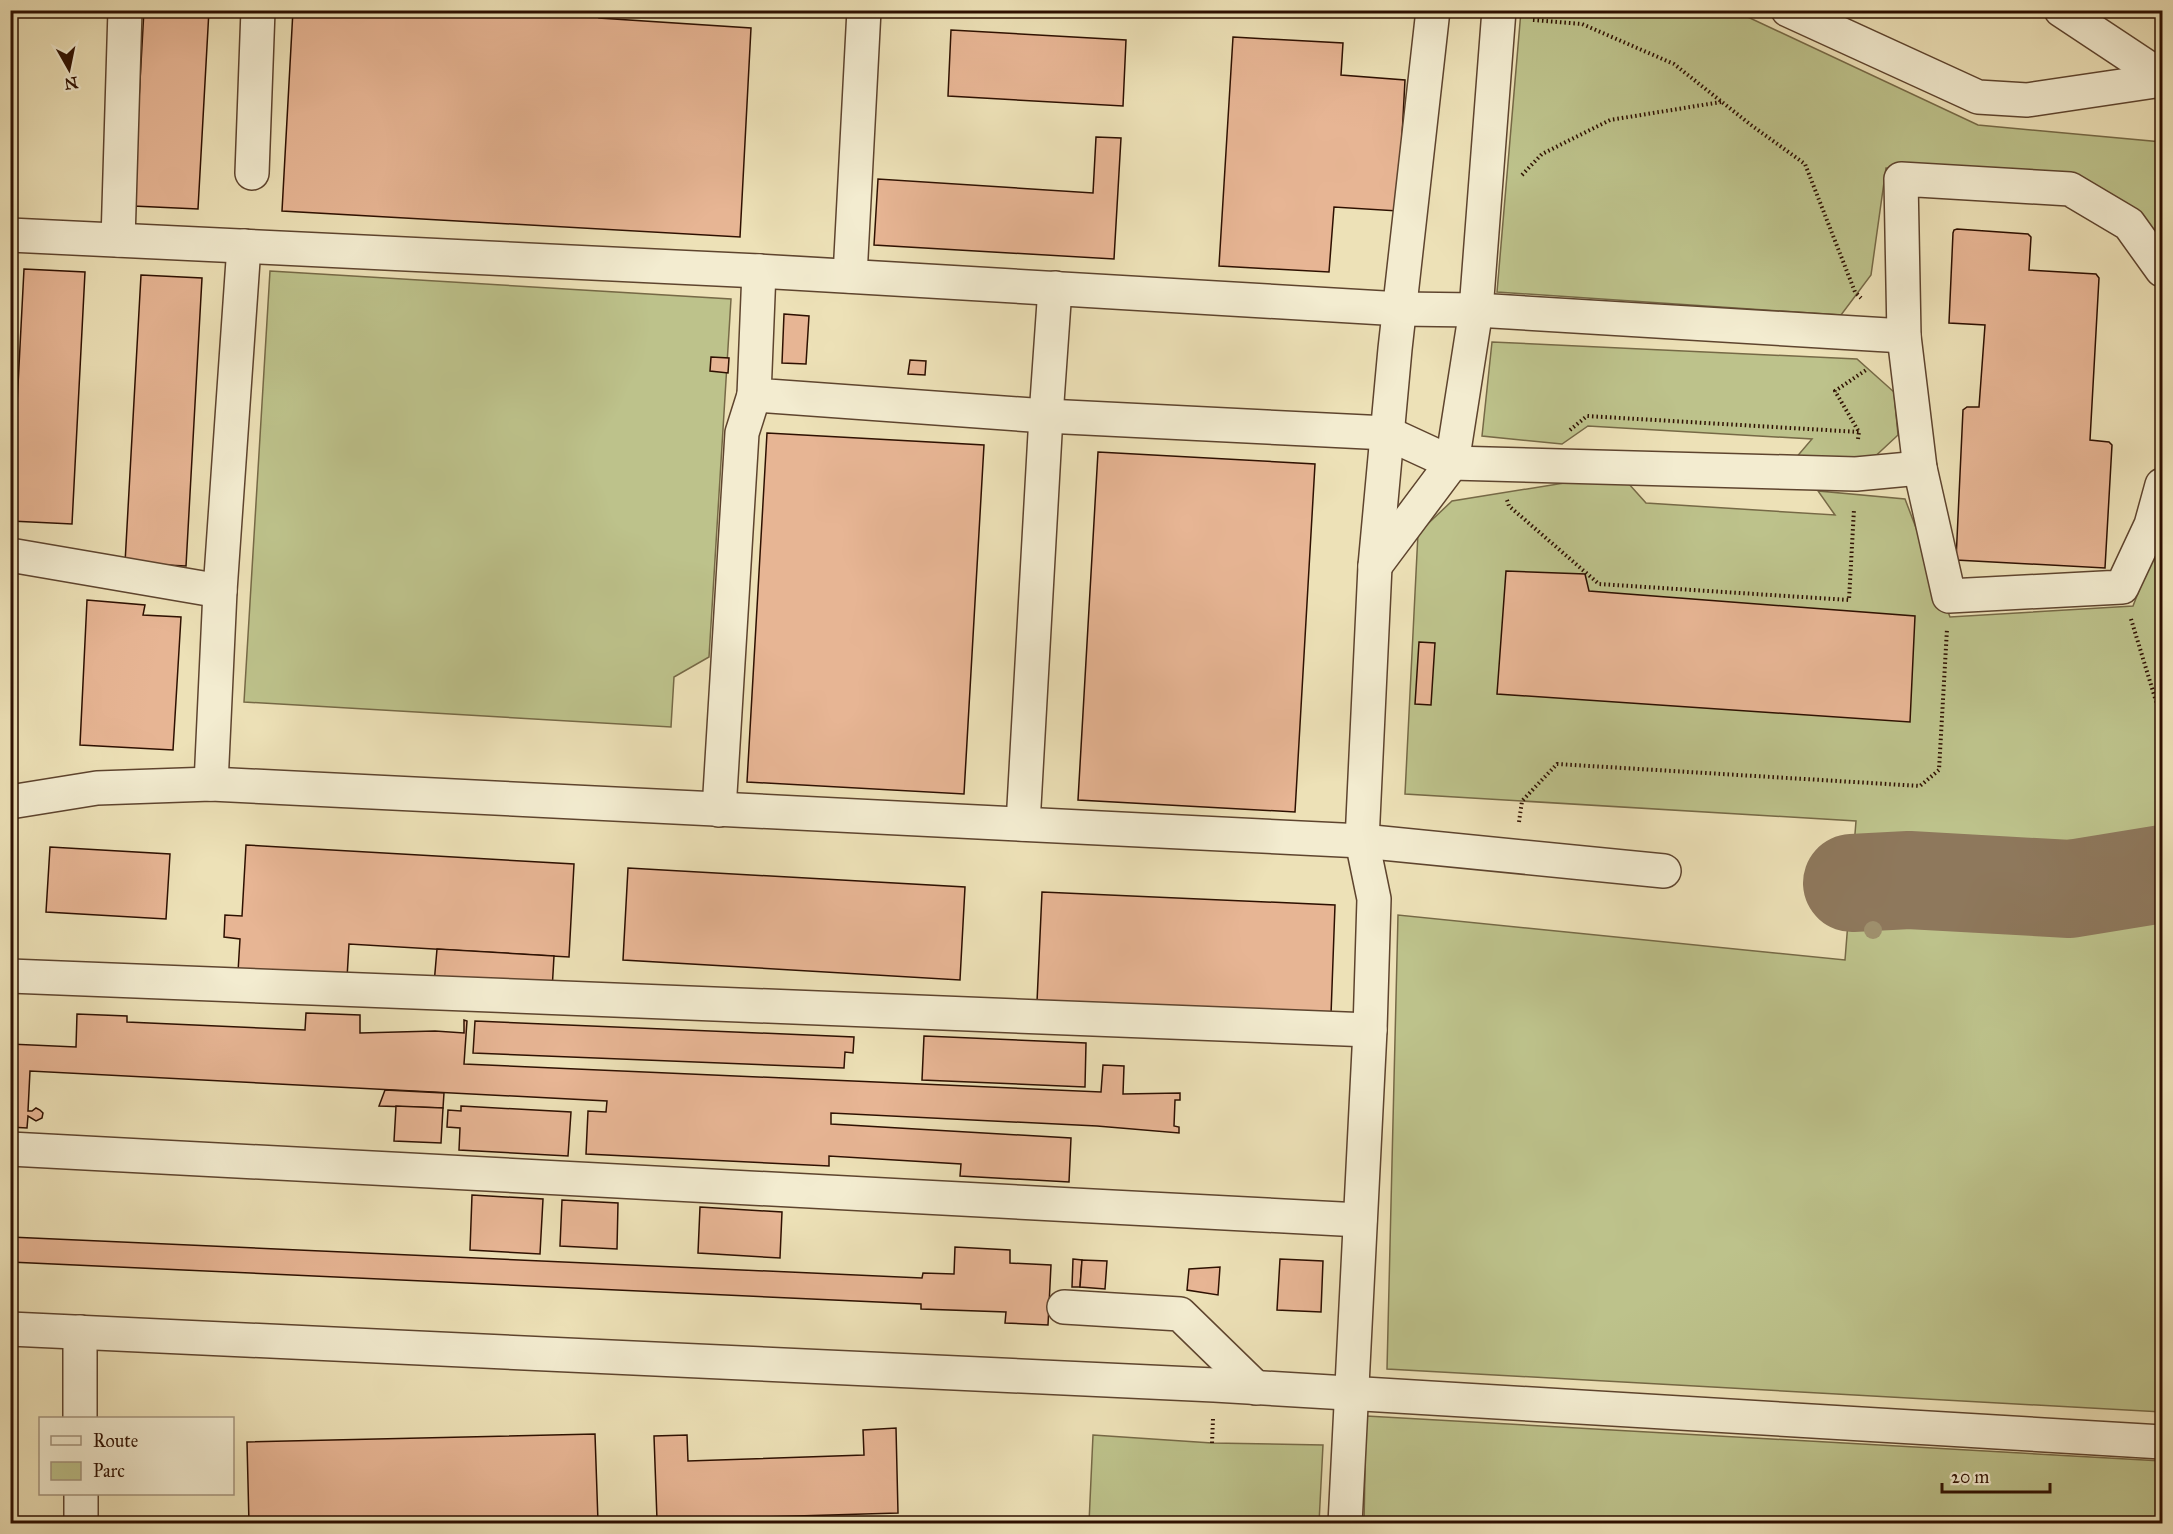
<svg xmlns="http://www.w3.org/2000/svg" width="2173" height="1534" viewBox="0 0 2173 1534" font-family="'IM FELL Great Primer',serif">
<style>
.green{fill:#bdc28b;stroke:#766946;stroke-width:1.5}
.lines{fill:none;stroke-linecap:round;stroke-linejoin:round}
.taxiway{stroke:#8e785c;stroke-width:98}
.building{fill:#e7b594;stroke:#2e1001;stroke-width:1.5}
.minor-casing{stroke:#5e442e;stroke-width:36}
.path{stroke:#2e1001;stroke-width:4;stroke-dasharray:1.5 3;stroke-linecap:butt}
.minor{stroke:#f3ecd0;stroke-width:33}
.tree{fill:#9f906d}
</style>
<rect width="100%" height="100%" fill="#ede1b7"/>
<filter id="stains"><feTurbulence type="fractalNoise" baseFrequency=".00333" numOctaves="4"/><feColorMatrix values="0 0 0 0 .2 0 0 0 0 .09 0 0 0 0 .02 0 0 0 .5 -.17"/></filter>
<radialGradient id="worn" r=".72"><stop offset=".6" stop-color="#630" stop-opacity="0"/><stop offset="1" stop-color="#630" stop-opacity=".3"/></radialGradient>
<!-- green -->
<g class="green">
<polygon points="1521,11 1735,11 1978,125 2162,142 2162,260 2085,184 1886,168 1871,275 1841,315 1497,292"/>
<polygon points="270,271 731,299 709,657 674,677 671,727 244,702"/>
<polygon points="1492,342 1857,359 1894,392 1898,435 1868,463 1794,460 1812,439 1588,426 1562,444 1482,436"/>
<polygon points="1620,474 1646,503 1835,515 1818,491 1905,499 1950,617 2133,606 2162,531 2162,1412 1387,1369 1398,915 1845,960 1856,821 1405,794 1418,533 1452,501"/>
<polygon points="1366,1416 2162,1461 2162,1523 1364,1524"/>
<polygon points="1093,1435 1212,1443 1323,1445 1319,1523 1089,1523"/>
</g>
<g class="lines">
<!-- taxiway -->
<polyline class="taxiway" points="1852,883 1909,880 2070,889 2162,874"/>
</g>
<!-- building -->
<g class="building">
<polygon points="144,10 209,10 198,209 133,206"/>
<polygon points="293,10 600,10 599,18 751,28 740,237 282,211"/>
<polygon points="951,30 1126,40 1123,106 948,96"/>
<polygon points="1233,37 1343,43 1341,75 1405,80 1398,211 1334,207 1329,272 1219,266"/>
<polygon points="1096,137 1121,138 1114,259 874,245 878,179 1093,193"/>
<polygon points="1957,229 2028,234 2031,237 2029,270 2096,274 2099,278 2090,440 2109,442 2112,445 2105,568 1956,560 1963,410 1967,407 1979,407 1985,325 1949,323 1953,233 1954,230"/>
<polygon points="24,269 85,272 72,524 11,521"/>
<polygon points="141,275 202,278 186,566 125,563"/>
<polygon points="784,314 809,316 806,364 782,363"/>
<polygon points="711,357 729,358 728,373 710,371"/>
<polygon points="910,360 926,361 925,375 908,374"/>
<polygon points="767,433 984,445 964,794 747,782"/>
<polygon points="1098,452 1315,464 1295,812 1078,800"/>
<polygon points="1506,571 1585,574 1589,591 1915,616 1910,722 1497,694"/>
<polygon points="87,600 145,605 143,615 181,617 173,750 80,745"/>
<polygon points="1419,642 1435,643 1431,705 1415,704"/>
<polygon points="246,845 574,864 569,957 349,944 347,978 238,972 240,939 224,937 225,915 242,916"/>
<polygon points="50,847 170,854 166,919 46,912"/>
<polygon points="628,868 965,887 960,980 623,960"/>
<polygon points="1042,892 1335,905 1331,1015 1037,1002"/>
<polygon points="437,949 554,956 552,991 434,984"/>
<polygon points="306,1013 360,1015 360,1033 435,1031 464,1033 464,1020 467,1021 464,1064 1101,1092 1103,1065 1124,1066 1123,1094 1180,1093 1180,1100 1175,1100 1174,1126 1179,1127 1179,1133 1097,1126 831,1113 831,1124 1071,1138 1069,1182 960,1176 961,1164 829,1156 829,1166 586,1154 588,1111 606,1112 607,1101 30,1071 28,1111 32,1111 36,1108 40,1110 43,1113 42,1118 36,1121 28,1116 27,1128 10,1127 10,1044 76,1047 77,1014 127,1016 127,1022 305,1030"/>
<polygon points="475,1021 854,1037 853,1053 845,1052 844,1068 473,1053"/>
<polygon points="924,1036 1086,1043 1085,1087 922,1080"/>
<polygon points="385,1090 444,1093 443,1108 379,1106"/>
<polygon points="396,1106 443,1108 441,1143 394,1141"/>
<polygon points="461,1106 571,1112 568,1156 459,1150 460,1128 447,1127 448,1110 461,1111"/>
<polygon points="472,1195 543,1199 540,1254 470,1250"/>
<polygon points="562,1200 618,1203 617,1249 560,1246"/>
<polygon points="700,1207 782,1212 780,1258 698,1253"/>
<polygon points="10,1237 922,1278 923,1273 954,1274 955,1247 1010,1250 1010,1263 1051,1265 1048,1325 1005,1323 1006,1312 921,1309 921,1304 10,1262"/>
<polygon points="1073,1259 1082,1260 1080,1287 1072,1287"/>
<polygon points="1280,1259 1323,1261 1321,1312 1277,1310"/>
<polygon points="1082,1260 1107,1261 1105,1289 1080,1287"/>
<polygon points="1220,1267 1218,1295 1187,1290 1189,1269"/>
<polygon points="896,1428 898,1513 657,1520 654,1436 687,1435 688,1461 864,1455 863,1430"/>
<polygon points="595,1434 598,1522 249,1524 247,1442"/>
</g>
<g class="lines">
<defs>
<g id="minor">
<polyline points="1788,10 1978,97 2027,100 2162,80"/>
<polyline points="2061,10 2162,77"/>
<polyline points="252,173 258,10"/>
<polyline points="10,235 759,271 1401,309 1476,310 1904,336"/>
<polyline points="118,240 125,10"/>
<polyline points="2162,270 2129,224 2070,189 1901,179 1904,336 1920,468 1949,596 2122,587 2151,525 2162,485"/>
<polyline points="759,271 754,395 1046,416 1387,433 1452,463 1856,474 1920,468"/>
<polyline points="850,276 864,10"/>
<polyline points="10,555 220,591"/>
<polyline points="1375,566 1452,463 1476,310 1499,10"/>
<polyline points="211,784 220,591 244,246"/>
<polyline points="10,802 97,788 211,784 1362,841 1664,871"/>
<polyline points="719,810 742,433 754,395"/>
<polyline points="1023,824 1046,416 1055,288"/>
<polyline points="10,976 1370,1030"/>
<polyline points="10,1149 1360,1220"/>
<polyline points="1064,1307 1180,1314 1256,1388"/>
<polyline points="10,1329 1214,1385 2162,1442"/>
<polyline points="80,1332 80,1418"/>
<polyline points="81,1494 81,1524"/>
<polyline points="1345,1524 1370,1030 1374,899 1362,841 1375,566 1395,349 1433,10"/>
</g>
</defs>
<!-- minor casing -->
<use href="#minor" class="minor-casing"/>
<!-- path -->
<g class="path">
<polyline points="1533,20 1582,24 1674,64 1751,125 1805,164 1855,292 1861,298"/>
<polyline points="1522,175 1542,154 1610,120 1721,102"/>
<polyline points="1570,430 1587,416 1859,432"/>
<polyline points="1858,439 1859,432 1835,391 1866,370"/>
<polyline points="1507,500 1509,506 1599,584 1849,600 1854,509"/>
<polyline points="2131,619 2162,721"/>
<polyline points="1519,822 1522,801 1557,764 1920,786 1939,770 1947,629"/>
<polyline points="1212,1443 1213,1419"/>
</g>
<!-- minor -->
<use href="#minor" class="minor"/>
</g>
<!-- trees -->
<circle class="tree" cx="1873" cy="930" r="9"/>
<!-- margin -->
<rect width="2173" height="1534" fill="none" stroke="#ede1b7" stroke-width="36"/>
<rect x="12" y="12" width="2149" height="1510" fill="none" stroke="#2e1001" stroke-width="3"/>
<rect x="18" y="18" width="2137" height="1498" fill="none" stroke="#2e1001" stroke-width="1.5"/>
<!-- legend -->
<rect x="39" y="1417" width="195" height="78" fill="#f3ecd0" stroke="#a4947d" stroke-width="1.5"/>
<rect x="51" y="1436" width="30" height="9" fill="#f3ecd0" stroke="#a4947d" stroke-width="1.5"/>
<text x="93" y="1447" font-size="18" fill="#2e1001">Route</text>
<rect x="51" y="1462" width="30" height="18" fill="#bdc28b" stroke="#a4947d" stroke-width="1.5"/>
<text x="93" y="1477" font-size="18" fill="#2e1001">Parc</text>
<!-- north arrow -->
<g transform="translate(69 69) rotate(171)" stroke="#f3ecd0" stroke-width="4.5" paint-order="stroke">
<path d="M0-4.5L10 22L0 15L-10 22Z" fill="#2e1001"/>
<text y="-9" font-size="16" font-weight="bold" text-anchor="middle" fill="#2e1001">N</text>
</g>
<!-- scale -->
<path d="M1942 1483v9h108v-9" fill="none" stroke="#2e1001" stroke-width="3"/>
<text x="1951" y="1483" font-size="18" fill="#2e1001" stroke="#f3ecd0" stroke-width="4.5" paint-order="stroke">20 m</text>
<rect width="100%" height="100%" filter="url(#stains)"/>
<rect width="100%" height="100%" fill="url(#worn)"/>
</svg>
